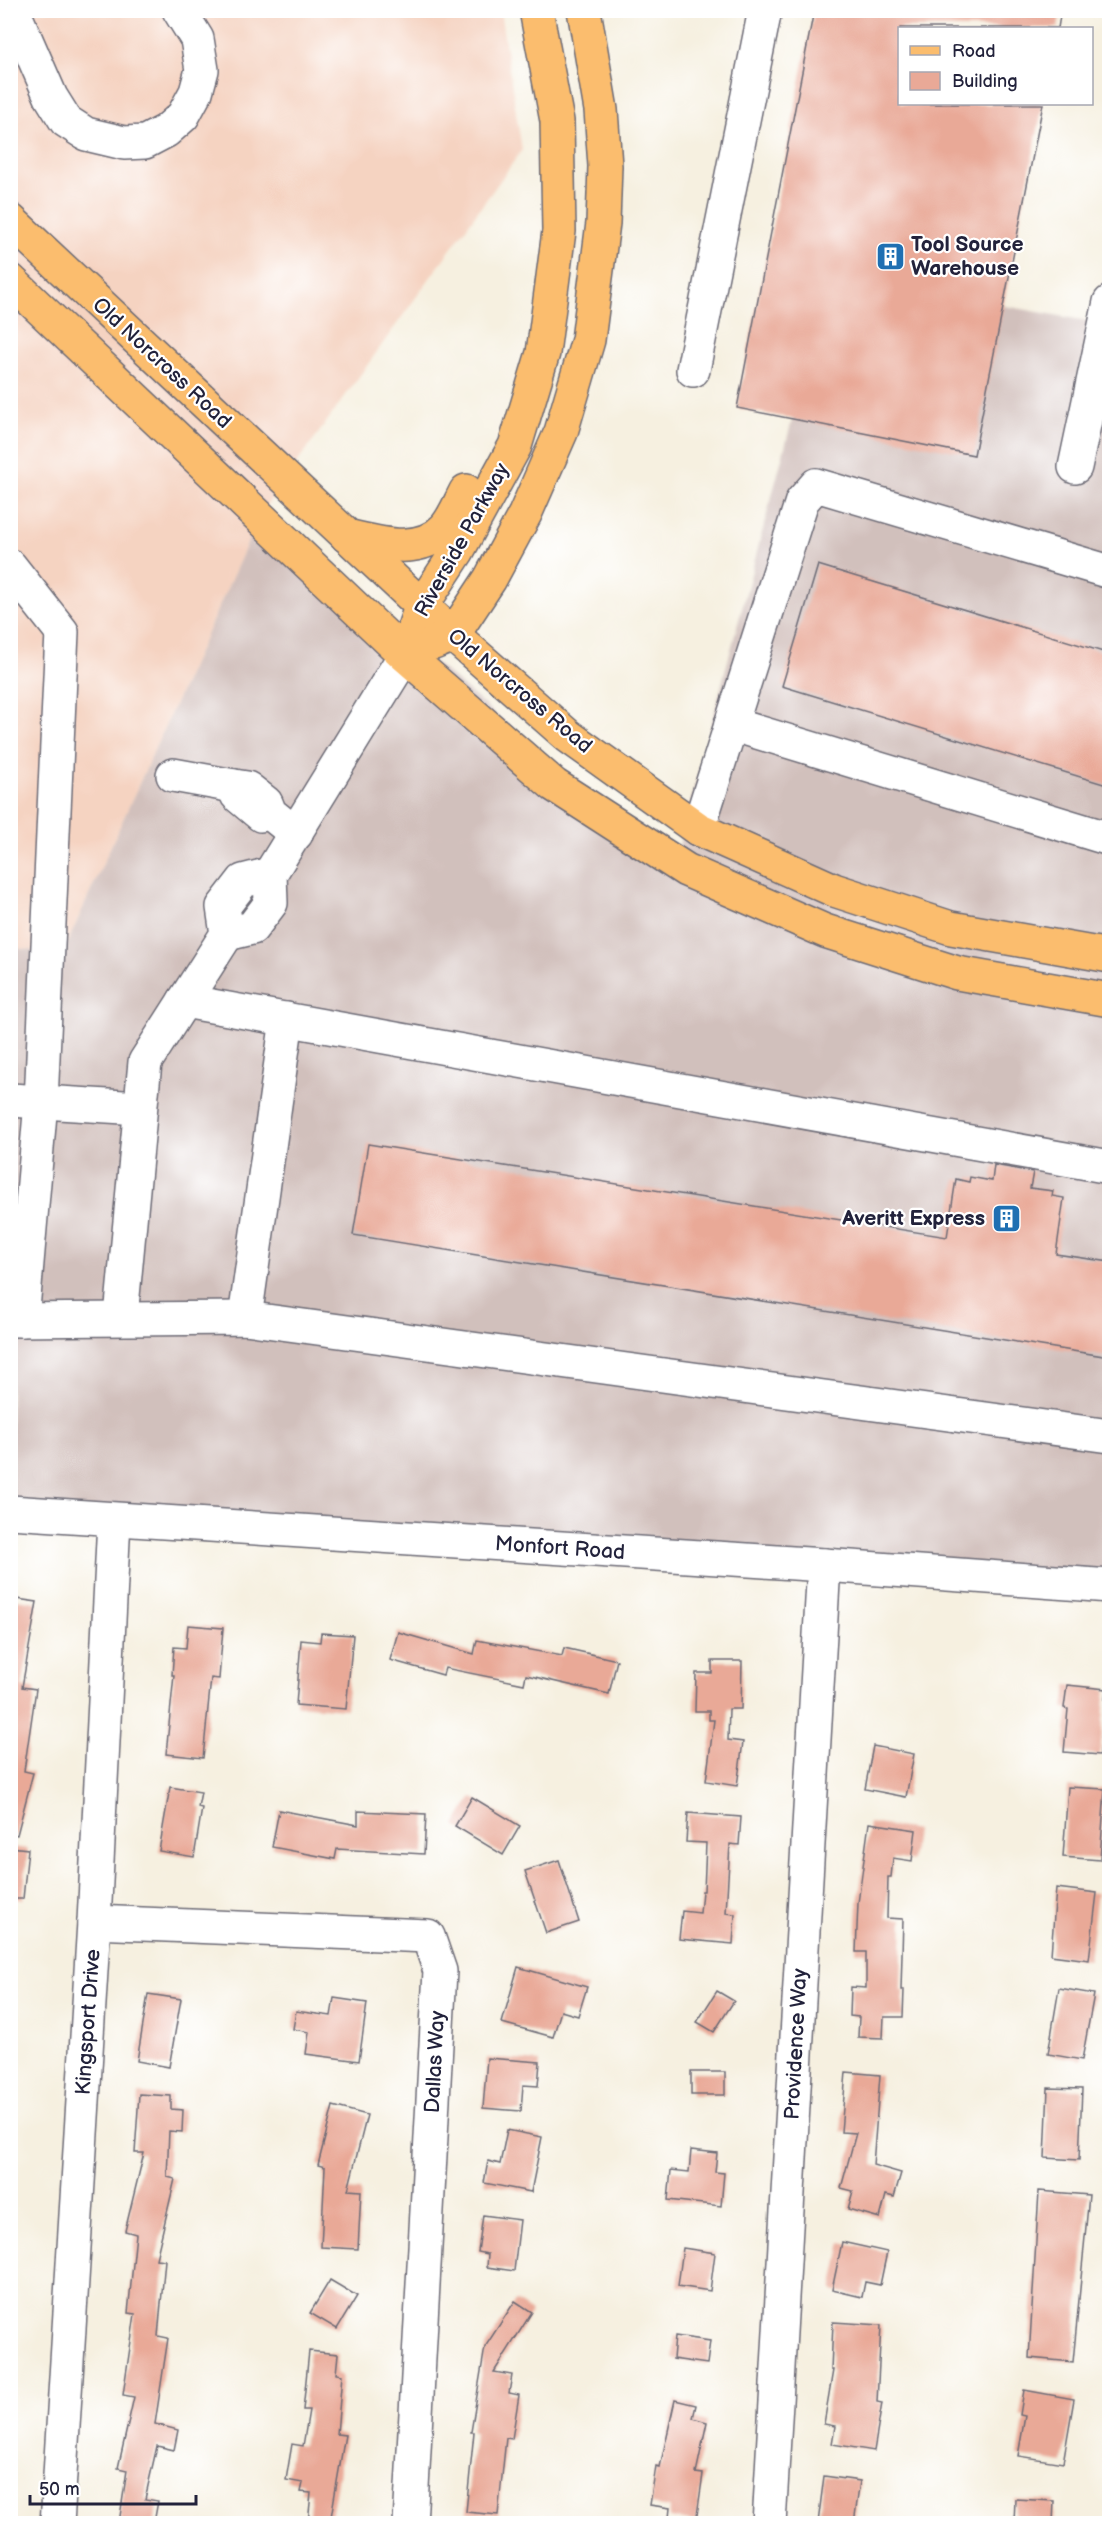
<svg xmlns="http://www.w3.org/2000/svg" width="1120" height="2534" viewBox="0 0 1120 2534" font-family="'Balsamiq Sans',sans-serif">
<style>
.built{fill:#f5d3c1}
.industrial{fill:#d1c0bc}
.building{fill:#e9a997}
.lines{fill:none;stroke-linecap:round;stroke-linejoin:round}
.minor-casing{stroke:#6c6a75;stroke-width:36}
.major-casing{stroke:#6c6a75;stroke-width:36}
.minor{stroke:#fff;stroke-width:33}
.major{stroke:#fbbd6e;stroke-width:33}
.labels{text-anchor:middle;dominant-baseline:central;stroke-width:4.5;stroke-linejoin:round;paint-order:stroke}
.poi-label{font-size:21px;font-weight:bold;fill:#22223b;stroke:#fff;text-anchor:start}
.street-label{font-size:21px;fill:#22223b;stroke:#fff}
</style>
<rect width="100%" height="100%" fill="#fff"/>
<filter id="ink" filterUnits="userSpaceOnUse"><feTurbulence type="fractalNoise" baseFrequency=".0167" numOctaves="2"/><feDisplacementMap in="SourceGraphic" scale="12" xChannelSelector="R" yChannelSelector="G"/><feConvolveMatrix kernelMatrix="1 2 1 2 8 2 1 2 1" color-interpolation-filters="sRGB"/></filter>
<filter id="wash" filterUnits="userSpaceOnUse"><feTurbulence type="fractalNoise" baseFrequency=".008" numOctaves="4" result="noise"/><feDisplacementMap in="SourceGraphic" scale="24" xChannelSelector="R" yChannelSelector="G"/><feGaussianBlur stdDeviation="1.35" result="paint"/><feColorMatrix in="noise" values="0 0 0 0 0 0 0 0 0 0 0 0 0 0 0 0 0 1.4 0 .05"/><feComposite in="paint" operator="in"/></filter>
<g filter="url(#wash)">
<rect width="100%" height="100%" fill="#f6f0e0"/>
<!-- built -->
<polygon class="built" points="10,11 500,11 522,150 261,513 62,955 11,947"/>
<!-- industrial -->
<polygon class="industrial" points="831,274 1109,325 1109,1580 11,1522 10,947 62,955 261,513 542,754 676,856"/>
<g id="blocks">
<!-- building -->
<g class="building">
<polygon points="814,10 1061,10 1058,28 900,28 900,104 1043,104 974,455 737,408"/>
<polygon points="818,565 1110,654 1110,786 782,686"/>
<polygon points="368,1144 947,1237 956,1179 969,1182 970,1177 992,1181 994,1165 1033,1172 1030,1188 1053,1191 1052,1196 1064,1198 1056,1254 1110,1262 1110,1357 353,1235"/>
<polygon points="10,1598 37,1602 22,1687 36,1689 24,1771 33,1773 17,1835 10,1834"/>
<polygon points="188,1625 223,1628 219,1679 211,1678 203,1758 166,1754 174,1675 172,1675 174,1647 186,1648"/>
<polygon points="398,1632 474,1654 477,1640 562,1656 564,1648 617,1660 609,1694 526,1675 524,1684 445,1668 443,1675 390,1660"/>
<polygon points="321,1633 353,1635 346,1709 296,1705 301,1640 320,1642"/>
<polygon points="712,1661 742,1661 741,1709 729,1709 728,1740 743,1742 737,1786 706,1781 714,1720 709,1720 709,1711 695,1711 696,1673 712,1673"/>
<polygon points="1067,1685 1106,1689 1100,1755 1064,1752 1068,1709 1064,1708"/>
<polygon points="873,1746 914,1754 906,1797 865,1789"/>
<polygon points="170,1787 201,1792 198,1807 202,1808 194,1857 159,1851"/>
<polygon points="1068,1787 1105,1789 1100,1860 1063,1857"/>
<polygon points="472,1797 520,1826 503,1855 455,1826"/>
<polygon points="279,1810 358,1825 358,1811 426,1814 424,1854 337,1849 335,1859 272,1847"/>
<polygon points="688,1813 741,1817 739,1845 730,1844 726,1913 735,1914 733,1944 679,1939 682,1911 700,1913 702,1891 704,1891 706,1843 686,1842"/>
<polygon points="869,1823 916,1830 912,1861 893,1858 891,1877 888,1877 887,1918 903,1919 901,1990 904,1990 903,2017 884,2017 883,2038 858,2037 859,2017 850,2016 851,1987 866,1988 866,1952 856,1952 858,1903"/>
<polygon points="10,1847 28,1849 23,1899 10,1899"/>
<polygon points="559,1860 579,1922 546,1933 525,1871"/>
<polygon points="1056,1888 1097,1893 1089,1960 1051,1955"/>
<polygon points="518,1967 587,1987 578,2016 561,2011 553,2037 502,2023"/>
<polygon points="1059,1988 1094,1994 1082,2060 1048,2054"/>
<polygon points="717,1991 734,2001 714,2032 697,2022"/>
<polygon points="148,1994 181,1999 169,2067 137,2061"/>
<polygon points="334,1998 367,2003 359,2061 306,2054 309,2032 293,2029 296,2011 331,2016"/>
<polygon points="487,2058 540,2062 538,2086 523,2085 521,2111 483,2108"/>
<rect x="691" y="2072" width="34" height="23"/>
<polygon points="846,2072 880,2075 873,2165 901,2173 894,2197 886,2195 880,2218 848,2209 853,2191 841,2188 856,2133 841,2132"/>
<polygon points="1048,2088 1082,2089 1079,2160 1045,2158"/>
<polygon points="139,2094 171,2096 171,2109 183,2110 182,2132 169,2131 167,2177 175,2179 156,2259 165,2260 158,2336 168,2338 155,2424 178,2430 174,2450 157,2446 145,2499 158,2501 154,2523 119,2523 127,2470 118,2468 134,2397 123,2395 135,2314 128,2313 136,2234 125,2231 144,2153 135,2153"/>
<polygon points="333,2106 367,2115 348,2190 361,2191 358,2249 321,2247 325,2167 318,2165"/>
<polygon points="507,2130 542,2137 531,2192 484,2183 488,2161 500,2164"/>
<polygon points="691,2150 717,2153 715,2172 724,2173 721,2206 668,2200 671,2170 689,2172"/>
<polygon points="1039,2191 1089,2195 1073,2362 1029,2358"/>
<polygon points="483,2215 520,2220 514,2271 487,2267 488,2254 478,2252"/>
<polygon points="842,2242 887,2252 880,2285 865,2282 862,2297 832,2290"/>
<polygon points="683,2248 715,2253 710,2291 678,2286"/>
<polygon points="330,2280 357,2296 337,2329 310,2313"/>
<polygon points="515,2301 532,2312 494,2372 512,2375 509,2393 519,2395 512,2439 506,2438 498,2515 466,2512 474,2432 471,2432 485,2347"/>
<polygon points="833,2322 881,2325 877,2402 882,2403 874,2451 832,2444 835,2426 824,2424 833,2370 831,2370"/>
<polygon points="675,2336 710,2341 707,2364 673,2359"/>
<polygon points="309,2351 338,2354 336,2374 342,2375 337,2434 345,2435 330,2523 308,2523 311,2493 301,2492 303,2483 286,2480 292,2444 303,2446 309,2410 303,2410"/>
<polygon points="1024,2390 1074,2399 1063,2463 1018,2456 1025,2416 1020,2415"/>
<polygon points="675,2400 696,2405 693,2418 707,2422 696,2473 703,2474 696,2522 669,2518 670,2508 650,2505 656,2466 660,2467"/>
<polygon points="824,2476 860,2481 854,2523 818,2523"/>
<polygon points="1015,2499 1054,2501 1053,2523 1014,2523"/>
</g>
</g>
</g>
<g filter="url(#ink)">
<use href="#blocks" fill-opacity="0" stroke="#6c6a75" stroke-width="1.5"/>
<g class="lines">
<defs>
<g id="minor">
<polyline points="13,10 51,97 66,121 86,134 124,143 145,142 166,131 183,116 196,92 202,70 197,39 179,10"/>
<polyline points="693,370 765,10"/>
<polyline points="1075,467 1110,302"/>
<polyline points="10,566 62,632 41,1102 22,1320"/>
<polyline points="731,724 1110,839"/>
<polyline points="173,775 234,786"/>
<polyline points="270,813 261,815 237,795 234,786 247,788 266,803 270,813 296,834"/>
<polyline points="698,829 802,501 816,485 1110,572"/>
<polyline points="227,934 252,928 271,903 270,874 405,655"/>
<polyline points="184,1001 1110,1167"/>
<polyline points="10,1100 140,1108"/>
<polyline points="121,1317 145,1062 227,934 223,907 243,881 270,874"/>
<polyline points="245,1318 287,1019"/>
<polyline points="10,1320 245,1318 1110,1436"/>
<polyline points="10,1512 824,1565 1110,1586"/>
<polyline points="94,1922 428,1936 440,1971 410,2524"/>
<polyline points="57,2524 94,1922 114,1520"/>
<polyline points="769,2524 824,1565"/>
</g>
<g id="major">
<polyline points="10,220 453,635 568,736 698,829 834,890 951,928 1110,956"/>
<polyline points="10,280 405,655 554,785 686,870 825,931 957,973 1110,1000"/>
<path d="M347,536C379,543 419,556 445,528C454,518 460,502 466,491"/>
<polyline points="414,628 421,607 457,552 515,446 543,353 559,231 557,121 536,10"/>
<polyline points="434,643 453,635 490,579 525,514 561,432 588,340 603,223 605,166 601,110 584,10"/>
</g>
</defs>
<!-- minor casing -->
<use href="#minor" class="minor-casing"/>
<!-- major casing -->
<use href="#major" class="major-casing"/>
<!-- minor -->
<use href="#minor" class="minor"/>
<!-- major -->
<use href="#major" class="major"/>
</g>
</g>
<!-- icons -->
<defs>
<symbol id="building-square" viewBox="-11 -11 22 22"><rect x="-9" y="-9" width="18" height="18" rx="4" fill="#1f6fb2" stroke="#fff"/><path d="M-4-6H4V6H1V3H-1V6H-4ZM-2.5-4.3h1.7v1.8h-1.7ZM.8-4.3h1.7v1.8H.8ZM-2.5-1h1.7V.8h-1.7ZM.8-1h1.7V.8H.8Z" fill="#fff"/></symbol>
</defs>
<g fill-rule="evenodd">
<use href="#building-square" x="874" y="240" width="33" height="33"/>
<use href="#building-square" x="990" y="1202" width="33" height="33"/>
</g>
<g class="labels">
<!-- poi labels -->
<g class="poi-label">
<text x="911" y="244">Tool Source<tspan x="911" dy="24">Warehouse</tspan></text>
<text x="985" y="1218" text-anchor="end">Averitt Express</text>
</g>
<!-- street labels -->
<g class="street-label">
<text transform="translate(162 363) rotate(43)">Old Norcross Road</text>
<text transform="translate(462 540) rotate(-61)">Riverside Parkway</text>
<text transform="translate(520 691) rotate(40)">Old Norcross Road</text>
<text transform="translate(560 1548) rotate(4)">Monfort Road</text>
<text transform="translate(88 2022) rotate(-86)">Kingsport Drive</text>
<text transform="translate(796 2044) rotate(-87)">Providence Way</text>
<text transform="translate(435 2062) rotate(-87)">Dallas Way</text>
</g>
</g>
<!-- margin -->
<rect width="1120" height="2534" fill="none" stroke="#fff" stroke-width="36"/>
<!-- legend -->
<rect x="898" y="27" width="195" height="78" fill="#ffffff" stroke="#a7a7b1" stroke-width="1.5"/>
<rect x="910" y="46" width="30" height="9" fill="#fbbd6e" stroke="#a7a7b1" stroke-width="1.5"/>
<text x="952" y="57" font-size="18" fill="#22223b">Road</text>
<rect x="910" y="72" width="30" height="18" fill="#e9a997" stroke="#a7a7b1" stroke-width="1.5"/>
<text x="952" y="87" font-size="18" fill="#22223b">Building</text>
<!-- scale -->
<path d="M30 2495v9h166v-9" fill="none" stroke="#22223b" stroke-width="3"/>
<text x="39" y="2495" font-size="18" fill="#22223b" stroke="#ffffff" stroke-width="4.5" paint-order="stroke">50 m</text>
</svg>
